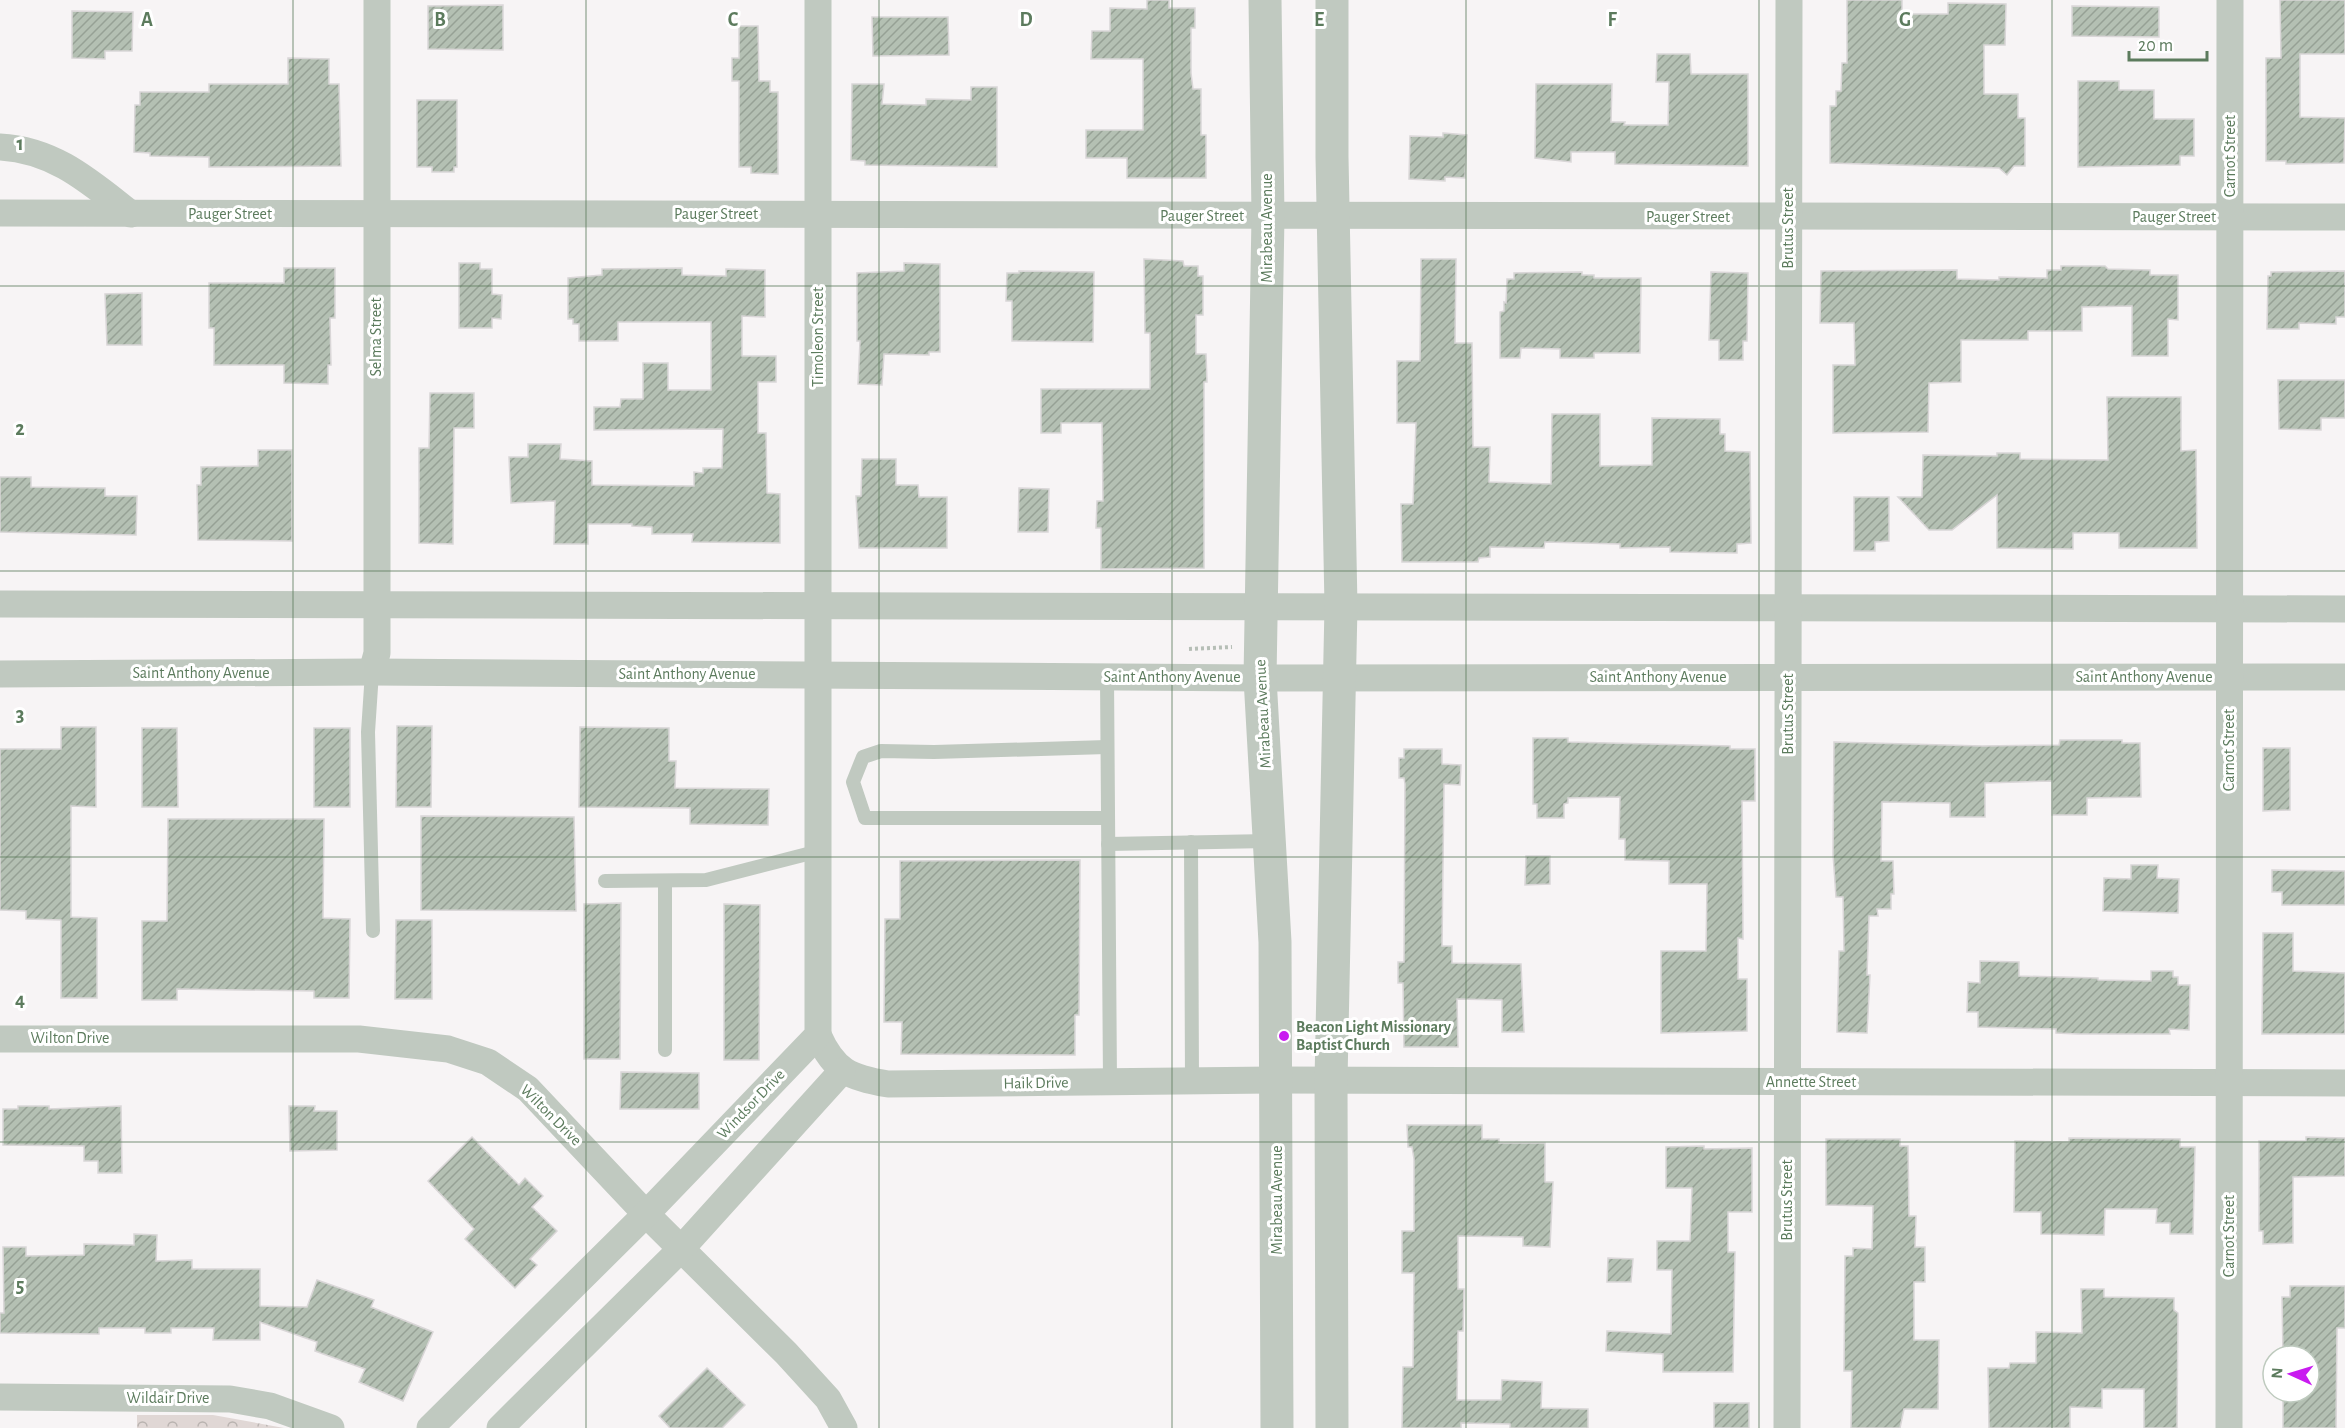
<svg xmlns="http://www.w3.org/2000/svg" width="2345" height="1428" viewBox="0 0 2345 1428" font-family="'Alegreya Sans',sans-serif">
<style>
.park{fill:url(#park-crowns)}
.building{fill:url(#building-hatch);stroke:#d9d6d7;stroke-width:1.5}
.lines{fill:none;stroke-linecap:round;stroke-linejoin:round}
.path{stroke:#b6beb6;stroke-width:4;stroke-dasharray:3 3;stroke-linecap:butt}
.service{stroke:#c0c9c0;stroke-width:14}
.minor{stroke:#c0c9c0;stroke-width:27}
.tertiary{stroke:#c0c9c0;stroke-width:33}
.grid{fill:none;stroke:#5c7b5d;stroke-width:1.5;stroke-opacity:0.55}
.poi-dot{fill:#c91bf0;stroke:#fff;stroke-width:2}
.labels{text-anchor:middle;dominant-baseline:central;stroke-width:6;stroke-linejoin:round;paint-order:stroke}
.street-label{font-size:16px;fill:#5c7b5d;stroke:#fff}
.poi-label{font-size:16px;font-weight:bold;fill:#5c7b5d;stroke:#fff;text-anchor:start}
.grid-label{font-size:20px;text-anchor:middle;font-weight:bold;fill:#5c7b5d;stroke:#fff;stroke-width:6;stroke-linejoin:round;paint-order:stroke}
</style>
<defs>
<pattern id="park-crowns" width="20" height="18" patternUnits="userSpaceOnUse" patternTransform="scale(1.5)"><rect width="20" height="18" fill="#e0d7d5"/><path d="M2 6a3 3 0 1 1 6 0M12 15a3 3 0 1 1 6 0" fill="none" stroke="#b9b3b0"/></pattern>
<pattern id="building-hatch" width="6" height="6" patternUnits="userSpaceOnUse" patternTransform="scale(1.5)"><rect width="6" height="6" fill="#b4c0b3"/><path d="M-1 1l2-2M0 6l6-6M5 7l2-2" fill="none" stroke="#96a195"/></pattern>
</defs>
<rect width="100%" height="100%" fill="#f7f4f5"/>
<!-- park -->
<polygon class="park" points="137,1415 213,1415 284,1428 137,1428"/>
<!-- building -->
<g class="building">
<polygon points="1147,0 1169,0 1169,8 1195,8 1195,28 1191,28 1191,73 1193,89 1201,89 1201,135 1206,135 1206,178 1127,178 1127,158 1086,158 1086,130 1143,130 1143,59 1091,59 1092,31 1110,31 1110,8 1147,9"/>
<polygon points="1847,0 1902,0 1902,14 1948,14 1948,3 2006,4 2005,45 1984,45 1984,94 2018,94 2018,118 2025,118 2025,166 2014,166 2007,175 1999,168 1830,163 1830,106 1836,106 1836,91 1841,91 1842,63 1847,63"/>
<polygon points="2280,0 2345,0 2345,54 2300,54 2300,117 2345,118 2344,163 2286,164 2286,161 2266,161 2266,58 2281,58"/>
<polygon points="503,5 503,50 428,49 428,6"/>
<polygon points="2072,6 2159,7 2159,37 2072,36"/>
<polygon points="72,11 133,12 132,51 105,51 105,59 72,58"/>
<polygon points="872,17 948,17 949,55 873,56"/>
<polygon points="739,26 758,26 759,81 770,81 770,92 778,92 778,174 751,173 751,167 739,167 739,81 732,81 732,58 739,58"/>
<polygon points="1657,54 1690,54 1691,74 1748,74 1748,166 1615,164 1615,152 1571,152 1571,162 1535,158 1536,84 1612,84 1611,122 1625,122 1624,125 1668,125 1669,82 1656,82"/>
<polygon points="288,58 329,59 329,84 339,84 341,166 209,167 209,157 150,156 150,153 134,152 135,105 140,105 140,92 209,92 209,84 288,84"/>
<polygon points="2078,81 2119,81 2119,90 2154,90 2154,119 2194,119 2194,156 2180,156 2180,165 2078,167"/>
<polygon points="852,84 884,84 882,104 926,105 926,99 971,100 971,87 997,87 997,167 865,165 865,161 851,160"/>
<polygon points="417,100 457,100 457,167 454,167 454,172 432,172 432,167 417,167"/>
<polygon points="1443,133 1467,135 1465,178 1445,177 1445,181 1409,179 1410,136 1443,137"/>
<polygon points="1144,259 1183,261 1184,266 1198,266 1198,276 1203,276 1203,315 1196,315 1196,354 1206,354 1207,382 1204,382 1204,568 1101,569 1101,528 1096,528 1097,501 1103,501 1102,423 1061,423 1061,433 1041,433 1041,389 1150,389 1150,333 1145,333"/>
<polygon points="1421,259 1456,259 1455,343 1472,343 1473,447 1490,447 1489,482 1551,484 1552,414 1600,414 1600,466 1652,465 1652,418 1720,419 1720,434 1725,434 1725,451 1750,452 1751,543 1737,544 1737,553 1670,552 1670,547 1620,548 1620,544 1545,542 1544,548 1490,547 1490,557 1479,558 1478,562 1402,562 1401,504 1413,504 1416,423 1397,423 1397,361 1420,361"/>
<polygon points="459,263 480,263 480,269 492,269 492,294 502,295 501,319 492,318 492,328 459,328"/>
<polygon points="904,263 940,264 940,352 929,352 929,355 884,354 882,385 858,384 860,341 857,341 857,273 904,271"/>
<polygon points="2061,266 2105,266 2108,269 2150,270 2150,275 2178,275 2178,320 2168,319 2168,356 2132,356 2132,306 2082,307 2082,331 2028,331 2028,340 1961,340 1961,382 1929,383 1928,432 1833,433 1833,365 1855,365 1854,323 1820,323 1821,271 1957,270 1957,279 1999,280 1999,277 2047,278 2047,270 2061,270"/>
<polygon points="284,268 335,268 335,318 330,318 331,365 328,365 328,384 284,383 284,365 214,365 214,328 209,328 209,283 284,283"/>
<polygon points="682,268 682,275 726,276 726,269 765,270 765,317 742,316 742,356 776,356 776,382 758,382 758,433 766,433 767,493 780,494 780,543 692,542 693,534 652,534 652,527 632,526 632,524 588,524 588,544 554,544 555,501 511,503 509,457 528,457 528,444 561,444 560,459 592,461 592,485 694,486 694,472 703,473 703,468 722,468 723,429 594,430 594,407 620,407 621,399 643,399 643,363 668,363 668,390 711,390 711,322 618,322 618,341 579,341 579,324 573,324 573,319 568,319 568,278 602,275 602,269"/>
<polygon points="1019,271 1094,272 1093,342 1012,341 1012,301 1006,301 1007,273 1019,273"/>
<polygon points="2345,271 2345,317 2336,317 2336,324 2299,323 2299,329 2267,329 2268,276 2271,276 2271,272"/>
<polygon points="1582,272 1582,275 1594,275 1594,278 1641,278 1640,353 1594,353 1594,358 1560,358 1560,349 1521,348 1520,358 1500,358 1500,312 1504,311 1504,302 1506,303 1507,279 1514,279 1514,273"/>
<polygon points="1711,272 1748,273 1747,341 1743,341 1743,360 1719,360 1719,340 1709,340"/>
<polygon points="142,293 142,345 107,345 105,294"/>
<polygon points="2278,380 2345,380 2345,418 2321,418 2321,430 2279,429"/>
<polygon points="430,393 474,393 474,428 454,428 453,544 419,543 419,448 429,448"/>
<polygon points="2107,397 2181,397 2181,451 2196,450 2197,548 2119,548 2119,533 2073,533 2073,549 1997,548 1997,495 1952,530 1929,530 1898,497 1922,497 1923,455 1997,456 1997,453 2020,453 2020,459 2108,460"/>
<polygon points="258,450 292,450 292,541 198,540 197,485 201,485 201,467 258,466"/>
<polygon points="862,459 896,459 896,485 918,485 919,497 947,497 947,548 859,548 856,496 861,496"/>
<polygon points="0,477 31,477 31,487 105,488 105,496 137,496 136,535 0,532"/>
<polygon points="1019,488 1049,489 1048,532 1018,532"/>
<polygon points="1854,497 1889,497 1889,541 1875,542 1875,551 1854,551"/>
<polygon points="397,726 432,726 431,807 396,807"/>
<polygon points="61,727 96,727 96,807 71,806 71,917 97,918 97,998 61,998 61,920 26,919 26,911 0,910 0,749 61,749"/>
<polygon points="580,727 669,728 669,761 676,761 675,788 769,789 768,825 690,824 690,808 579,807"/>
<polygon points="142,728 177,728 178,807 142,807"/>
<rect x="314" y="728" width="36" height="79"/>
<polygon points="1533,738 1568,738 1568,742 1730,746 1730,749 1755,749 1755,801 1742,801 1743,939 1738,938 1738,979 1747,979 1747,1031 1661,1033 1661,951 1706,951 1707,884 1669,884 1669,861 1625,860 1625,839 1619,839 1620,797 1568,798 1568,803 1564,804 1564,818 1537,818 1537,804 1533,804"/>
<polygon points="2060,740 2122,740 2122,743 2140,743 2141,797 2087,798 2087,815 2052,815 2052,781 1985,783 1985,817 1950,817 1950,803 1882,802 1881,861 1893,861 1894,894 1891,894 1891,909 1877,909 1878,916 1869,916 1867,975 1870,975 1867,1033 1837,1032 1839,951 1844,951 1843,897 1836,897 1833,854 1834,742 1982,746 2059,745"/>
<polygon points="2263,748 2290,748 2290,810 2263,811"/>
<polygon points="1404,749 1442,749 1442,764 1461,765 1460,785 1444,784 1442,946 1452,946 1452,963 1521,964 1524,1032 1502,1032 1502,1000 1457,999 1458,1047 1404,1047 1403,983 1398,983 1398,962 1404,962 1405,784 1404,778 1399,778 1399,758 1404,758"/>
<polygon points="421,816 574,817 576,911 421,910"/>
<polygon points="168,819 324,819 323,918 350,919 349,998 314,998 314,991 177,989 177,1000 142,1000 142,921 167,921"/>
<polygon points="1526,856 1550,856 1550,884 1525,885"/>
<polygon points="1080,860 1079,1015 1075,1015 1075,1055 901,1054 902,1022 884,1022 885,919 900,919 900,861"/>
<polygon points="2131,865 2158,865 2157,878 2179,879 2178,913 2103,911 2104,878 2131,879"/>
<polygon points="2272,870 2345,871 2345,905 2282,905 2282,892 2272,892"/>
<polygon points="621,903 620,1059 584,1059 584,904"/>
<polygon points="724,904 760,905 759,1060 724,1060"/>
<polygon points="396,920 432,920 432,999 395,999"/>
<polygon points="2263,933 2293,933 2293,971 2345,973 2345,1034 2262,1034"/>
<polygon points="1980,961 2019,962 2019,976 2098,978 2098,980 2151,981 2151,971 2173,971 2173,977 2178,977 2178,985 2190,985 2189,1030 2169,1029 2170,1034 2078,1034 2056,1033 2056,1029 1978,1027 1978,1012 1967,1012 1968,982 1980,983"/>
<polygon points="621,1072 699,1073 699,1109 620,1109"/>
<polygon points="18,1106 49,1106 49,1109 121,1106 122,1173 98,1173 98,1161 84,1161 84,1146 3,1145 3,1109 18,1109"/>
<polygon points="289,1106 315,1106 314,1111 337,1111 337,1150 290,1151"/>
<polygon points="1407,1125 1482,1125 1482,1139 1499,1139 1499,1143 1545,1143 1545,1182 1553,1182 1550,1247 1523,1246 1523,1237 1458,1236 1458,1289 1464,1289 1463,1331 1458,1331 1457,1400 1501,1400 1502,1380 1542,1382 1541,1408 1588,1409 1588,1428 1510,1428 1510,1424 1461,1423 1461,1428 1402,1428 1403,1367 1413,1367 1414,1273 1402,1273 1402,1231 1414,1231 1414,1159 1412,1147 1408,1147"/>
<polygon points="472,1137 519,1185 525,1178 543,1196 532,1207 557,1231 530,1259 537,1265 515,1288 465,1239 474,1229 428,1181"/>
<polygon points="2306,1137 2345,1138 2345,1176 2293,1177 2293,1243 2263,1244 2263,1231 2259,1231 2259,1141 2306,1141"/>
<polygon points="2069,1138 2180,1139 2180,1147 2195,1147 2193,1234 2170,1234 2170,1223 2156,1223 2157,1209 2105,1209 2104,1235 2041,1234 2041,1212 2014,1212 2015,1141 2069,1142"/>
<polygon points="1826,1139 1900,1139 1900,1146 1908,1146 1909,1216 1916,1216 1915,1247 1925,1247 1925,1282 1914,1282 1914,1340 1939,1340 1938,1409 1904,1409 1900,1428 1851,1428 1852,1371 1844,1371 1845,1256 1853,1256 1853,1248 1872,1249 1873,1206 1826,1205"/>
<polygon points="1704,1146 1704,1149 1752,1148 1752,1212 1728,1212 1728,1252 1735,1252 1733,1372 1663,1372 1663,1354 1606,1351 1607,1331 1671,1334 1672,1270 1657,1270 1657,1241 1690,1241 1692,1188 1666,1188 1666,1147"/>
<polygon points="134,1234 157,1235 156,1261 192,1260 192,1269 260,1269 260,1306 307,1307 317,1280 374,1300 371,1307 433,1332 403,1401 359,1382 365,1369 315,1351 317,1342 260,1322 260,1340 213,1340 214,1328 171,1328 171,1333 145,1333 145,1328 99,1328 99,1334 0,1333 0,1313 4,1313 3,1247 26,1247 26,1256 84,1255 84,1244 134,1245"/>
<polygon points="1608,1258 1633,1259 1631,1282 1607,1282"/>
<polygon points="2290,1286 2345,1286 2345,1328 2337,1328 2336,1428 2283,1428 2283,1392 2309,1392 2309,1356 2283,1356 2282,1297 2290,1297"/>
<polygon points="2081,1289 2104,1289 2104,1297 2174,1298 2174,1310 2178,1313 2177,1428 2144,1428 2144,1389 2102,1389 2102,1408 2070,1407 2070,1428 1989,1428 1988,1368 2009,1368 2010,1363 2036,1363 2036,1332 2082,1333"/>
<polygon points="2270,1357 2273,1357 2273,1379 2269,1379"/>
<polygon points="707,1368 745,1405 722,1428 670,1428 659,1416"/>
<rect x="1714" y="1403" width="35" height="25"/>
</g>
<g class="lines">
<!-- path -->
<polyline class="path" points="1189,649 1232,647"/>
<!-- service -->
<g class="service">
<polyline points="372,672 368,732 373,931"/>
<polyline points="1107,677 1110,1082"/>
<polyline points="1107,747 934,752 881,751 863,757 853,782 865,818 1108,818"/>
<polyline points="1191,842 1192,1081"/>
<polyline points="1108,844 1269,841"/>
<polyline points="605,881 706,880 819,851"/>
<polyline points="665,1050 665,881"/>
</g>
<!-- minor -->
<g class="minor">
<path d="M0,147C55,150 90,182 131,214"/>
<polyline points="0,213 2345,217"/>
<polyline points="0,604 2345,609"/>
<polyline points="372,672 377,653 377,0"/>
<polyline points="0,674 372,672 1260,678 2345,677"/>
<path d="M818,1035C834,1071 850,1078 888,1084L1276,1080L2345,1083"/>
<polyline points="0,1039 359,1039 448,1049 488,1062 528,1089 646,1214 786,1353 828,1399 844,1428"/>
<polyline points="0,1397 230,1399 270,1406 331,1428"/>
<polyline points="430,1428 646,1214 818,1035 818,0"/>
<polyline points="500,1428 681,1249 842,1071"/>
<polyline points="1787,1428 1789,0"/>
<polyline points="2229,1428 2230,0"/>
</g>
<!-- tertiary -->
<g class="tertiary">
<polyline points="1265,0 1268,216 1260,678 1275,942 1277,1428"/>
<polyline points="1332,1428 1331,1080 1341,606 1332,157 1332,0"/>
</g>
</g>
<!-- grid -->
<path class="grid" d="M293,0V1428M586,0V1428M879,0V1428M1172,0V1428M1466,0V1428M1759,0V1428M2052,0V1428M0,286H2345M0,571H2345M0,857H2345M0,1142H2345"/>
<!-- markers -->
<circle class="poi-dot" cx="1284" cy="1036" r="6"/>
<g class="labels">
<!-- street labels -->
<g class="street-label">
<text transform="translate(2230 156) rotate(-90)">Carnot Street</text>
<text x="230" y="214">Pauger Street</text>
<text x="716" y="214">Pauger Street</text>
<text x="1202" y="216">Pauger Street</text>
<text x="1688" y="217">Pauger Street</text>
<text x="2174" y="217">Pauger Street</text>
<text transform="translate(1267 228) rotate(-90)">Mirabeau Avenue</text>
<text transform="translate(1788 228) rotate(-90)">Brutus Street</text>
<text transform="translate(376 337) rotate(-90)">Selma Street</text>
<text transform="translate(818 337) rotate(-90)">Timoleon Street</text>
<text x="201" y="673">Saint Anthony Avenue</text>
<text x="687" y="674">Saint Anthony Avenue</text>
<text x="1172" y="677">Saint Anthony Avenue</text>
<text x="1658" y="677">Saint Anthony Avenue</text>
<text x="2144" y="677">Saint Anthony Avenue</text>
<text transform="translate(1263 714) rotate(-93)">Mirabeau Avenue</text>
<text transform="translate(1788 714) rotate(-90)">Brutus Street</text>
<text transform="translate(2229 750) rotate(-90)">Carnot Street</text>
<text x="70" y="1038">Wilton Drive</text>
<text x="1811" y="1082">Annette Street</text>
<text transform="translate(1036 1083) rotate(-1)">Haik Drive</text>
<text transform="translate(751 1104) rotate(-46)">Windsor Drive</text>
<text transform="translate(551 1115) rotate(45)">Wilton Drive</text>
<text transform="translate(1277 1200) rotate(-90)">Mirabeau Avenue</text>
<text transform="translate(1787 1200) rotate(-90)">Brutus Street</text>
<text transform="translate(2229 1236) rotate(-90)">Carnot Street</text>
<text x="168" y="1398">Wildair Drive</text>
</g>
<!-- poi labels -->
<g class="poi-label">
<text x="1296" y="1027">Beacon Light Missionary<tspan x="1296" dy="18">Baptist Church</tspan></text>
</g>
</g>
<g class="grid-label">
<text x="147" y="26">A</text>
<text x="440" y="26">B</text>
<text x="733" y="26">C</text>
<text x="1026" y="26">D</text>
<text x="1319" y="26">E</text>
<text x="1612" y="26">F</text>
<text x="1905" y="26">G</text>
<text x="20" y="150">1</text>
<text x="20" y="435">2</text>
<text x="20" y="721">3</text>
<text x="20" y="1006">4</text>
<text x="20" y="1292">5</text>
</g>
<!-- north arrow -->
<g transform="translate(2291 1374) rotate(274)"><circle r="28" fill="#ffffff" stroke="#becabe" stroke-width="1.5"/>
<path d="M0-4.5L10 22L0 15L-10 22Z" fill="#c91bf0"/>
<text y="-9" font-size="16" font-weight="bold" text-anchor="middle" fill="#5c7b5d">N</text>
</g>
<!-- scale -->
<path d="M2129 51v9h78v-9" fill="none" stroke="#5c7b5d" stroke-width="3"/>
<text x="2138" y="51" font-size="18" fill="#5c7b5d" stroke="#ffffff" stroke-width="4.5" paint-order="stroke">20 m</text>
</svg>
